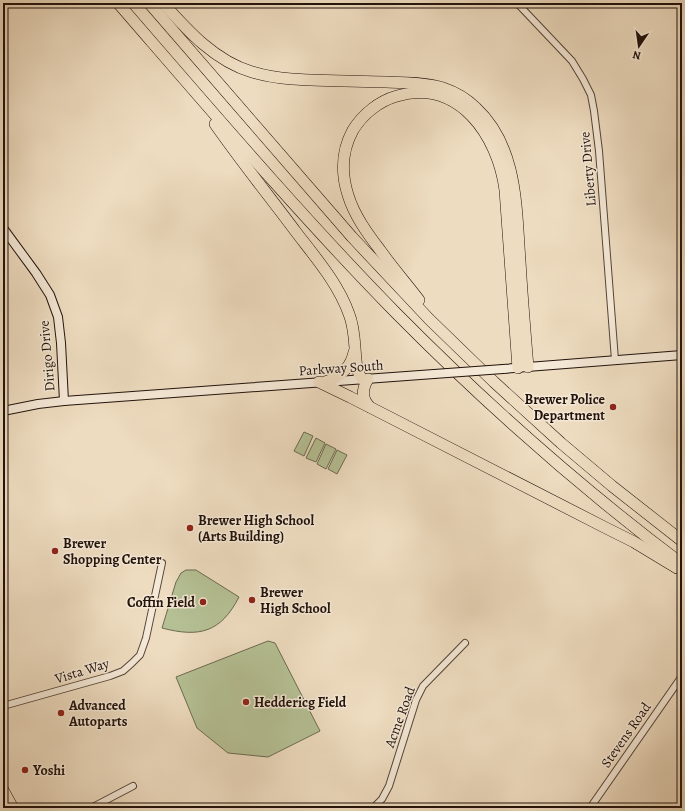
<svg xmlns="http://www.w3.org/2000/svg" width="685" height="811" viewBox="0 0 685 811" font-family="Alegreya,serif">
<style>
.green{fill:#b5c195;stroke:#6b6a50}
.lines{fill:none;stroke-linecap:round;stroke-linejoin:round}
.street-casing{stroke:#544438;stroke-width:8}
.secondary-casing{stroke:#21120b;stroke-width:10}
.primary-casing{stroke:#21120b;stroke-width:10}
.highway-casing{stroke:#21120b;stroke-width:12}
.street{stroke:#f4e8d6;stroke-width:6}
.secondary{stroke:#f4e8d6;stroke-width:8}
.primary{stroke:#eedcc0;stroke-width:9}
.highway{stroke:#eedcc0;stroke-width:11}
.secondary-bridge-casing{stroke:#21120b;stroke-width:10;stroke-linecap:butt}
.secondary-bridge{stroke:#f4e8d6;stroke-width:8}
.poi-dot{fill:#8f2418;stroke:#f4e8d6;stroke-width:1.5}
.labels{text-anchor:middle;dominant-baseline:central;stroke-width:3;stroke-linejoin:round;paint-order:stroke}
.street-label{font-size:14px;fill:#21120b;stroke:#f4e8d6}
.poi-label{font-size:14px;font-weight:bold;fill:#21120b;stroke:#f4e8d6;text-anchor:start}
</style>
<rect width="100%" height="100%" fill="#eedcc0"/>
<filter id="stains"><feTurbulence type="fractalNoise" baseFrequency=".005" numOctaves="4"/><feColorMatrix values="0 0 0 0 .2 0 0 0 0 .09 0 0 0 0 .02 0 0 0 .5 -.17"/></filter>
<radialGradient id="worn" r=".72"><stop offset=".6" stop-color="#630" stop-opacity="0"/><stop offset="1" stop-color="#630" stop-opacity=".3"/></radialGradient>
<!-- green -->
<g class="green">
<polygon points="304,432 313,436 304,456 294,451"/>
<polygon points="316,438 325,443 316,462 306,458"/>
<polygon points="326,444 336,449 326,469 317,464"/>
<polygon points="337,450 347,455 337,474 328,469"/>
<path d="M186,570H196L239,597C221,632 200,638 162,628L176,582L181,573Z"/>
<polygon points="268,641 275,643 320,731 268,757 228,753 197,728 176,677"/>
</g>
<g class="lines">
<defs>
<g id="street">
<polyline points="517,3 572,61 583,79 591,95 594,111 599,151 615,360"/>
<polyline points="681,3 682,6"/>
<polyline points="3,706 110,676 123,671 132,663 140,655 146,638 162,563"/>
<polyline points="91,808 133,786"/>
<polyline points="373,808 382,799 389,786 416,700 423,686 465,643"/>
<polyline points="590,808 682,676"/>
</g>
<g id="secondary">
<polyline points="3,228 36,273 50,295 58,317 61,343 64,401"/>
<polyline points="503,369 682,355"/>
<polyline points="3,411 38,404 64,401 434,374"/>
</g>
<polyline id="primary" points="3,788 14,808"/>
<g id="highway">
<path d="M118,3C209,108 299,214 396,313C485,403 581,488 682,564"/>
<polyline points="149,3 352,237 429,319 494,382 561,443 612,486 682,541"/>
<path d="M163,3C188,31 215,61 252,72C265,76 278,78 292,79C323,81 354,81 386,82C404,83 424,82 443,88C455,92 467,99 476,108C518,147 516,208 520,261C522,296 525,332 528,367"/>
<path d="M215,124C241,161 269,196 296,232C315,257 338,283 349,314C356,331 354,350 357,368L359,374L362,379"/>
<path d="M419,300C406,283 392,267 380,250C367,233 354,215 348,195C341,173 342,150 353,130C363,114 379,101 397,96C459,78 498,136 505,190L518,368"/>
<path d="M368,379C362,389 361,399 370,407"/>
<polyline points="319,382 350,397 606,528 634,542 677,568"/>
<path d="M325,382C340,377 351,368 354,352"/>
</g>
</defs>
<!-- street casing -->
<use href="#street" class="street-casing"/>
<!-- secondary casing -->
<use href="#secondary" class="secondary-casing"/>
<!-- primary casing -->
<use href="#primary" class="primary-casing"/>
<!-- highway casing -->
<use href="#highway" class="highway-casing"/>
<!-- street -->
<use href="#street" class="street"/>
<!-- secondary -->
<use href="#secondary" class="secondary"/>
<!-- primary -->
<use href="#primary" class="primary"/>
<!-- highway -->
<use href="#highway" class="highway"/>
<defs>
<polyline id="secondary-bridge" points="434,374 503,369"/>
</defs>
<!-- secondary-bridge casing -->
<use href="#secondary-bridge" class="secondary-bridge-casing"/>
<!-- secondary-bridge -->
<use href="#secondary-bridge" class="secondary-bridge"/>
</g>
<!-- markers -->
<g class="poi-dot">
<circle cx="613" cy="407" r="4"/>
<circle cx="190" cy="528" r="4"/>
<circle cx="55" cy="551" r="4"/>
<circle cx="252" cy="600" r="4"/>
<circle cx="203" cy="602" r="4"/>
<circle cx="246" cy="702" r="4"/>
<circle cx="61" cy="713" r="4"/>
<circle cx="25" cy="770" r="4"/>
</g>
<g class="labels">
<!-- street labels -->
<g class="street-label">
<text transform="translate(588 169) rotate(-95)">Liberty Drive</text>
<text transform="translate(47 356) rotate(-95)">Dirigo Drive</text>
<text transform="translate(341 368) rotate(-4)">Parkway South</text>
<text transform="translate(82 671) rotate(-17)">Vista Way</text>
<text transform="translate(400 717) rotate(-70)">Acme Road</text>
<text transform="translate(626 735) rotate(-55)">Stevens Road</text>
</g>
<!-- poi labels -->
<g class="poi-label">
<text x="605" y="399" text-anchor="end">Brewer Police<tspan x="605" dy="16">Department</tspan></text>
<text x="198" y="520">Brewer High School<tspan x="198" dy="16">(Arts Building)</tspan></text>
<text x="63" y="543">Brewer<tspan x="63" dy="16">Shopping Center</tspan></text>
<text x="260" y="592">Brewer<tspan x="260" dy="16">High School</tspan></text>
<text x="195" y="602" text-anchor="end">Coffin Field</text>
<text x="254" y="702">Heddericg Field</text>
<text x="69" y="705">Advanced<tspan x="69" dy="16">Autoparts</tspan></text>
<text x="33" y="770">Yoshi</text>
</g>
</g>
<!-- margin -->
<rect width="685" height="811" fill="none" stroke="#eedcc0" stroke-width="16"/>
<rect x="4" y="4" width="677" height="803" fill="none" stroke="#21120b" stroke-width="2"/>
<rect x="8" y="8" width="669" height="795" fill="none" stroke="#21120b"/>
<!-- north arrow -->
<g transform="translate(639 46) rotate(193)" stroke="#f4e8d6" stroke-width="3" paint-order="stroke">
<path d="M0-3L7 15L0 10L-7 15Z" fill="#21120b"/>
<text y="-6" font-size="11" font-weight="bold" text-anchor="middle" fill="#21120b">N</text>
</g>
<rect width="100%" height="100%" filter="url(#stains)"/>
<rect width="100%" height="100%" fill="url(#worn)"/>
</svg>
